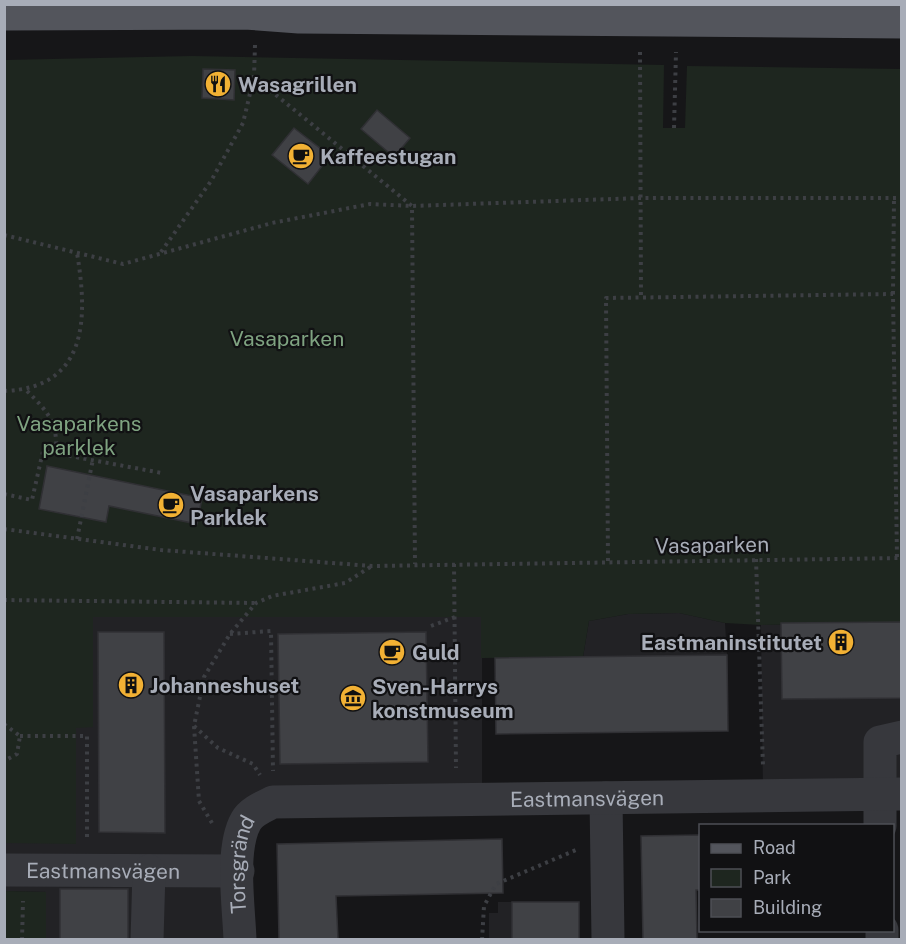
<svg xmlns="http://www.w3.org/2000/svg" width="906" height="944" viewBox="0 0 906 944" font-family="'Public Sans',sans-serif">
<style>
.built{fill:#222225}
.green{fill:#1e261f}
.building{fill:#404145;stroke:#303034;stroke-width:1.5}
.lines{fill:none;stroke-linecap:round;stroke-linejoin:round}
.path{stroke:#3d3f44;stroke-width:4;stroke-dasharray:3 4.5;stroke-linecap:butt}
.minor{stroke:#37383d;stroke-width:33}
.major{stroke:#53555c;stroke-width:33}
.labels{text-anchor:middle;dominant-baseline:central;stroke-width:4.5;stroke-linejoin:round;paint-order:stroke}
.poi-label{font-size:21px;font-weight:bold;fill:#a8adb8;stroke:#111113;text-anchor:start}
.park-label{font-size:21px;fill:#7fa381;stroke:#111113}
.street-label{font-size:21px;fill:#a8adb8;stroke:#111113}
</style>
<rect width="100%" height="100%" fill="#161618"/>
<!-- built -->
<g class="built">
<polygon points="679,613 725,623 727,655 583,657 589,621 628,614"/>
<polygon points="5,616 482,617 482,797 258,807 238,939 46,939 46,892 5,891"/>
<polygon points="901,622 901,791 763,792 761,625"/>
<polygon points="498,902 512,902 512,939 489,939 489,913 498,913"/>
</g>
<!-- green -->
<g class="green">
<polygon points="192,56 664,65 663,128 685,128 687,66 901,69 901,622 761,625 725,623 679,613 628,614 589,621 583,657 481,658 481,617 93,617 93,727 76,728 76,844 5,843 5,60"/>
<polygon points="5,891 46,892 46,939 5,939"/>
</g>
<!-- building -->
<g class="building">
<polygon points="203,69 235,70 234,100 202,98"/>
<polygon points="377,110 410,138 394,157 361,129"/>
<polygon points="294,128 330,156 308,184 272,155"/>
<polygon points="47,466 202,498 197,524 109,506 106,522 39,509"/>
<polygon points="902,622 902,698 782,699 781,623"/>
<polygon points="98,632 164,632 165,833 99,832"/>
<polygon points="426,632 428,762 280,764 278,634"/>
<polygon points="727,655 728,731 496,734 495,658"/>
<polygon points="700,835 700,890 696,890 697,939 643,939 641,836"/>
<polygon points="502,839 503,893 336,896 338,939 279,939 277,844"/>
<rect x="60" y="889" width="68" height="50"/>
<rect x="512" y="902" width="67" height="37"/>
</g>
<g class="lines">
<!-- path -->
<g class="path">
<polyline points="255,45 254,77 412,206 415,564"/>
<polyline points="640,52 641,297"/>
<polyline points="674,128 676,52"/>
<polyline points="4,235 123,264 272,223 370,204 412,206 641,198 902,198"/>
<polyline points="161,252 211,181 243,123 254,77"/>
<polyline points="893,294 894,198"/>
<path d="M4,391C88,388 88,318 77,253"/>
<path d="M27,391C47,411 58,422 56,452"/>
<polyline points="4,494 32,500 43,451 162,473"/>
<polyline points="4,529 161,550 372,566 902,558"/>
<polyline points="77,539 93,459"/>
<polyline points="756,559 763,766"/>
<polyline points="608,561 606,298 893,294 897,558"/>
<polyline points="454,564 456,768"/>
<polyline points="4,600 255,603"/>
<polyline points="431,626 455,617"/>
<polyline points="230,634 271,631 273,771"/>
<polyline points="4,724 20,736 17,754 4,761"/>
<polyline points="194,726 218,748 253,764 260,775"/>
<polyline points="20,736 87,736 87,839"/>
<polyline points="212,823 199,801 194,726 204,677 230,634 256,603 272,596 345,583 372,566"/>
<polyline points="22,940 23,901"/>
<polyline points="482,940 484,906 496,884 576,850"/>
</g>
<!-- minor -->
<g class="minor">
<polyline points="606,798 608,940"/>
<polyline points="880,826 880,742 902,737"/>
<path id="s1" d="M4,870L238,871"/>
<polyline points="882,930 882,940"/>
<polyline points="147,940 149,871"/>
<path id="s2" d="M240,940C239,908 230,849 246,821C251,812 263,807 273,802L902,794"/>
</g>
<!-- major -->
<polyline class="major" points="4,14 245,13 299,17 902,22"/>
</g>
<!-- icons -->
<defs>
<symbol id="restaurant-disc" viewBox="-11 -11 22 22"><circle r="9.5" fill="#f2b134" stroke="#111113"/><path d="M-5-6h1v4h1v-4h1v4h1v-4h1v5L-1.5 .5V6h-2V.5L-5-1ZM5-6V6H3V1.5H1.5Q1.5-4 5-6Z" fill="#111"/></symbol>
<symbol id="cafe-disc" viewBox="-11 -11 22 22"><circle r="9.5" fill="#f2b134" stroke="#111113"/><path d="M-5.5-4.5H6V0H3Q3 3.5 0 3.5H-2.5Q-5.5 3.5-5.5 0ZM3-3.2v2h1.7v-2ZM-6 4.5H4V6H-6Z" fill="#111"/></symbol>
<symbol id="building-disc" viewBox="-11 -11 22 22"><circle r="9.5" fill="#f2b134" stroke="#111113"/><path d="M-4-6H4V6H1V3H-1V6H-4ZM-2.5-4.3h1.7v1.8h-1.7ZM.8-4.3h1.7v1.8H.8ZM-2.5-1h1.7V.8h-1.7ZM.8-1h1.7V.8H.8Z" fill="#111"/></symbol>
<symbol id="museum-disc" viewBox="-11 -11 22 22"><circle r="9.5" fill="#f2b134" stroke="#111113"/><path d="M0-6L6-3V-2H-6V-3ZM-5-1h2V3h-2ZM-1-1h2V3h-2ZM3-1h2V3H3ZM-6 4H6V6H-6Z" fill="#111"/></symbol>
</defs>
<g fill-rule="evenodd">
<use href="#restaurant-disc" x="203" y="69" width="30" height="30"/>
<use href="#cafe-disc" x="286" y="141" width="30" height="30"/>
<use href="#cafe-disc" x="156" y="490" width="30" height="30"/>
<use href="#building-disc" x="826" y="627" width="30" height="30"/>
<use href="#cafe-disc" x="377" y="637" width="30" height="30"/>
<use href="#building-disc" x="116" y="670" width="30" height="30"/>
<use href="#museum-disc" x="338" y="683" width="30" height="30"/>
</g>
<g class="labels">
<!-- poi labels -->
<g class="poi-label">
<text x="238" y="84">Wasagrillen</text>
<text x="320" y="156">Kaffeestugan</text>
<text x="190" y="493">Vasaparkens<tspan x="190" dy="24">Parklek</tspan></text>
<text x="822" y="642" text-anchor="end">Eastmaninstitutet</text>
<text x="412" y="652">Guld</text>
<text x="150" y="685">Johanneshuset</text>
<text x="372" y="686">Sven-Harrys<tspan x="372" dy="24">konstmuseum</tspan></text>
</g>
<!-- park labels -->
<g class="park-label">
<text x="287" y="338">Vasaparken</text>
<text x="79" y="423">Vasaparkens<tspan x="79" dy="24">parklek</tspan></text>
</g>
<!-- street labels -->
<g class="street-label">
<text transform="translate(712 545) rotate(-1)">Vasaparken</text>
<text stroke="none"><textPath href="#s2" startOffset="468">Eastmansvägen</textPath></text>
<text stroke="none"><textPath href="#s2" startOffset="76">Torsgränd</textPath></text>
<text stroke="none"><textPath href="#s1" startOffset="99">Eastmansvägen</textPath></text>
</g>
</g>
<!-- border -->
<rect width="906" height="944" fill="none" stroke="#a8adb8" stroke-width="12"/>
<!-- legend -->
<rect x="699" y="824" width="195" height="108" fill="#111113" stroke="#4d4f55" stroke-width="1.5"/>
<rect x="711" y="844" width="30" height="9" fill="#53555c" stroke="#4d4f55" stroke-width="1.5"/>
<text x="753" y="854" font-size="18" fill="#a8adb8">Road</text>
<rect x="711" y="869" width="30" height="18" fill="#1e261f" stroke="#4d4f55" stroke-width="1.5"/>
<text x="753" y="884" font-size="18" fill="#a8adb8">Park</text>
<rect x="711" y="899" width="30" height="18" fill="#404145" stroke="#4d4f55" stroke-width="1.5"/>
<text x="753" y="914" font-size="18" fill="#a8adb8">Building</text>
</svg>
